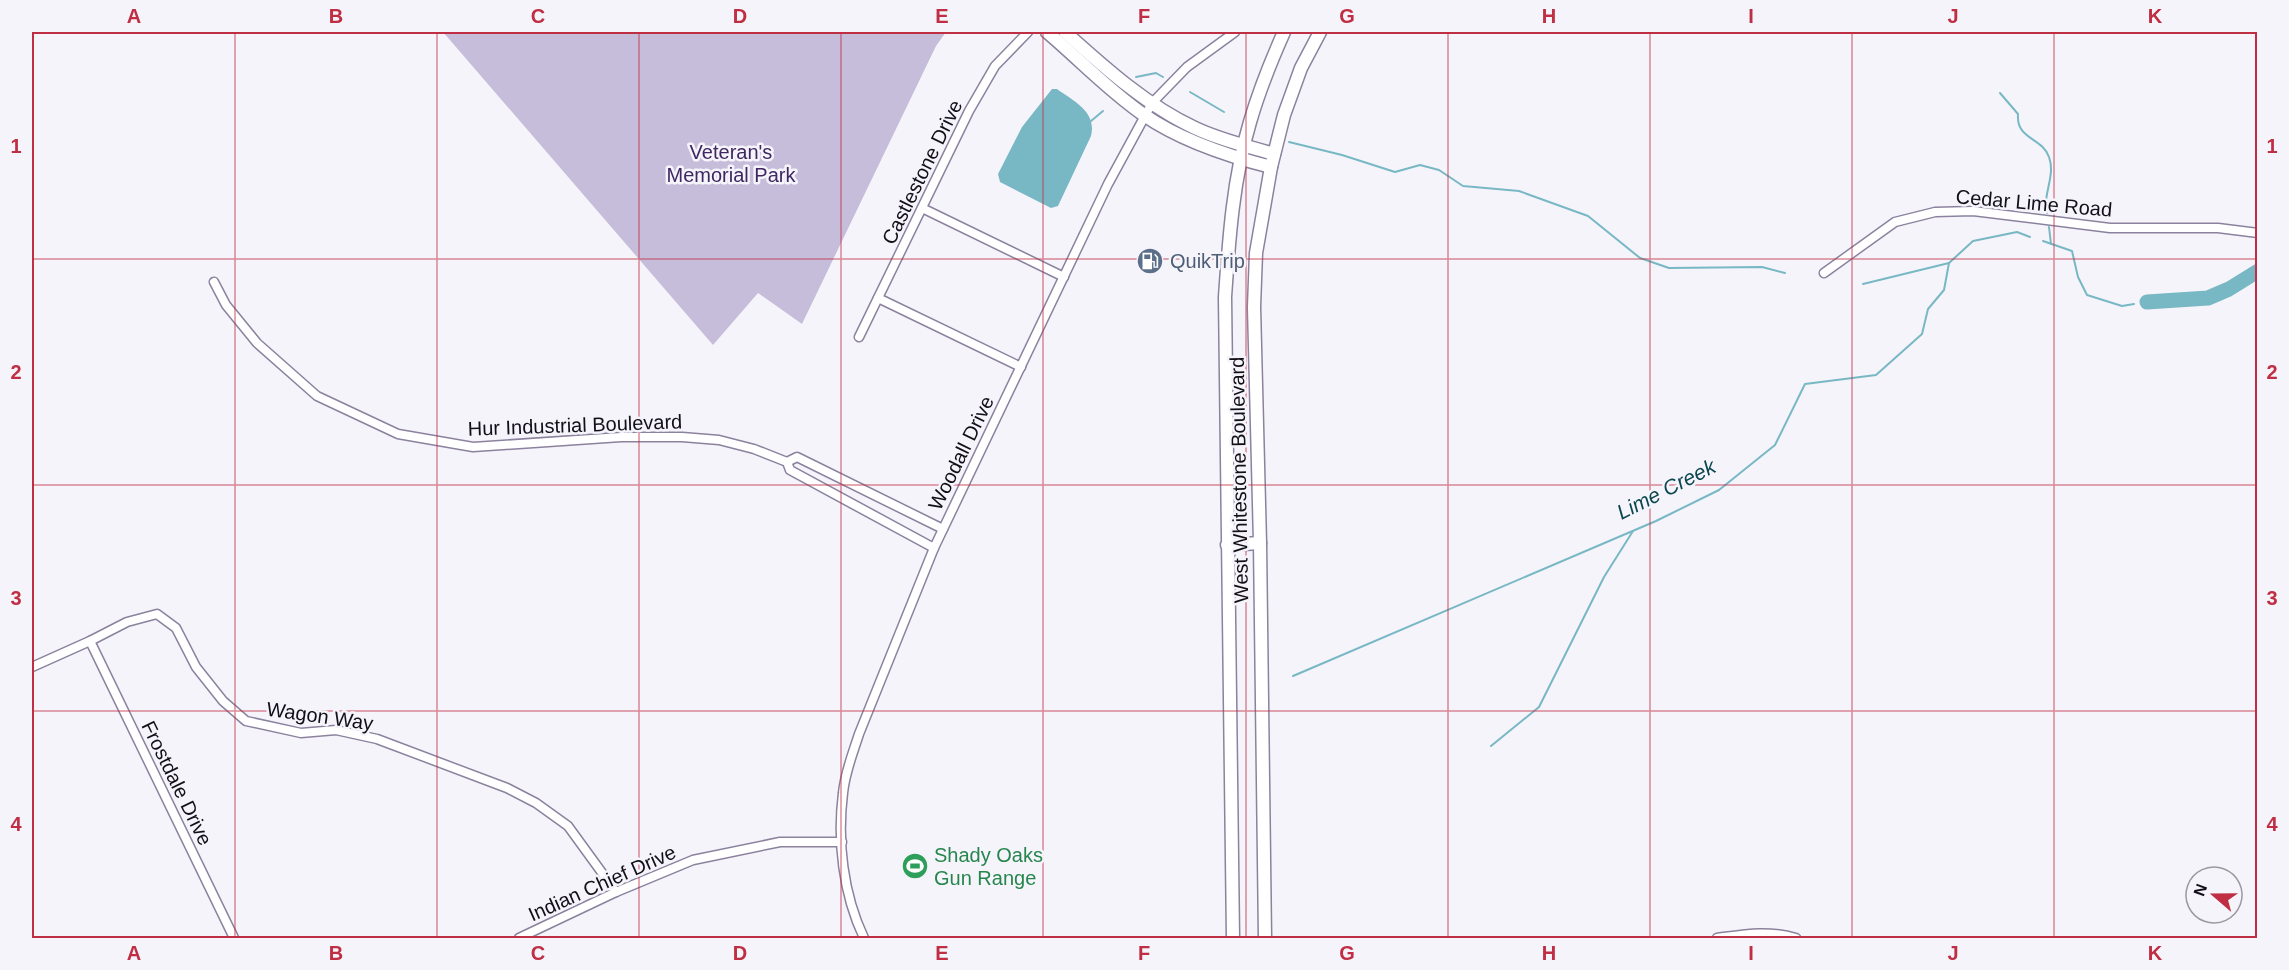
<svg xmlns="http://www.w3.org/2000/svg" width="2289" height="970" viewBox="0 0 2289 970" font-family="Arial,sans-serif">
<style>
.green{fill:#c6bdda}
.water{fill:#78b8c4}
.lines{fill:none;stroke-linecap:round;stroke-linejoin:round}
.stream{stroke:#78b8c4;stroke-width:2}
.river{stroke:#78b8c4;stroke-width:15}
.street-casing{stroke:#8b829e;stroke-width:11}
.secondary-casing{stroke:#8b829e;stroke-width:15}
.street{stroke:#fff;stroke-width:8}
.secondary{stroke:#fff;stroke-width:12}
.grid{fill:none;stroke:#bf2e43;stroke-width:1.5;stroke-opacity:0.55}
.labels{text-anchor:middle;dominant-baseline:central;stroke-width:5;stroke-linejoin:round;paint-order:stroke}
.park-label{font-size:20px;fill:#3f2861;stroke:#f6f4fb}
.street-label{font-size:20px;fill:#120f19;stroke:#f6f4fb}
.service-label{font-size:20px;fill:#4e5e75;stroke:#f6f4fb;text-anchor:start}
.leisure-label{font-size:20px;fill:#27864d;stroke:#f6f4fb;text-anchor:start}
.water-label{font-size:21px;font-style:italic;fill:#0c4750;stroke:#f6f4fb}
.neatline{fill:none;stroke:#bf2e43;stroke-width:2}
.grid-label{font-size:20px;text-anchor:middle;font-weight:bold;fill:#bf2e43}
</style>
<rect width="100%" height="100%" fill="#f6f4fb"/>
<!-- green -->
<polygon class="green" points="443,32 946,32 936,46 802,324 758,293 713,345"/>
<!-- water -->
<path class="water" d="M1052,89H1057C1075,102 1097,112 1091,136L1058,206L1051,208L1000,182L998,174L1022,127Z"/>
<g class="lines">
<!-- stream -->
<g class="stream">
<polyline points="1136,77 1156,73 1163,77"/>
<polyline points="1190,92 1224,112"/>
<path d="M2000,93L2018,114C2016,140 2042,137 2049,157C2056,176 2042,195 2047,213"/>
<polyline points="1091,121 1103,111"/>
<polyline points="1289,142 1342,155 1395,172 1420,165 1439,170 1463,186 1519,191 1588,216 1640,258 1669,268 1762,267 1785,273"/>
<polyline points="2049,227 2051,244"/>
<polyline points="2043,241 2072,251 2078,277 2087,295 2122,306 2134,304"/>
<polyline points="1863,284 1949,263"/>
<polyline points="1293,676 1656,521 1719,490 1775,445 1805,384 1876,375 1922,334 1928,309 1944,290 1949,263 1973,241 2017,232 2030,237"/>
<polyline points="1491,746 1539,707 1604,577 1633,531"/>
</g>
<!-- river -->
<polyline class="river" points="2147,302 2208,298 2229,289 2258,271"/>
<defs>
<g id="street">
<polyline points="922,208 1064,277"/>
<polyline points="1824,273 1895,222 1935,212 1973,211 2110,228 2218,228 2258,233"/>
<polyline points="214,282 226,305 257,343 317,396 398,434 473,447 621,437 682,437 719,440 754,449 787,462 790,470 934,548"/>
<polyline points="878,298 1021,367"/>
<polyline points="859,337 969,111 995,66 1028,32"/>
<polyline points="787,462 797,457 943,529"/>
<polyline points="90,641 234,938"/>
<polyline points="32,667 90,641 127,622 157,614 176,628 196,667 223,701 246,721 301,733 336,730 377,739 507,788 536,803 568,826 616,892"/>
<polyline points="519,938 616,892 693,860 780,842 842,842"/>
<path d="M864,938C843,894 837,841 843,793C845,772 853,753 859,734L934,548L1108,184L1152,103L1187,67L1235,32"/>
<path d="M1717,938C1746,934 1767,930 1796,938"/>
</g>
<g id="secondary">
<path d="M1047,32C1079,59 1109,91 1144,115C1180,140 1228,156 1271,167"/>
<path d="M1065,32C1104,67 1147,106 1195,128C1220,140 1247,146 1274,154"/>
<polyline points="1227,545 1260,543"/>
<path d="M1233,938L1225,297C1229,239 1233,179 1250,122C1259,91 1271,61 1284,32"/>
<polyline points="1265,938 1260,543 1254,307 1256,253 1271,167 1284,115 1301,68 1320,32"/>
</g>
</defs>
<!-- street casing -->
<use href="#street" class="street-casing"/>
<!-- secondary casing -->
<use href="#secondary" class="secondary-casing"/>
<!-- street -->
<use href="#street" class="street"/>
<!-- secondary -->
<use href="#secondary" class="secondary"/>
</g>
<!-- grid -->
<path class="grid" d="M235,32V938M437,32V938M639,32V938M841,32V938M1043,32V938M1246,32V938M1448,32V938M1650,32V938M1852,32V938M2054,32V938M32,259H2258M32,485H2258M32,711H2258"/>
<!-- icons -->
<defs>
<symbol id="fuel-disc" viewBox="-11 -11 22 22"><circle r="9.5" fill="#5c6f8a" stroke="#f6f4fb"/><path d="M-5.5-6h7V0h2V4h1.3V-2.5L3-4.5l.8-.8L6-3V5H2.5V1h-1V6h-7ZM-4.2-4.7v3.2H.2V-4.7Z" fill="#fff"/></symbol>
<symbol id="stadium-disc" viewBox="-11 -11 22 22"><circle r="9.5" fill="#2e9e5b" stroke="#f6f4fb"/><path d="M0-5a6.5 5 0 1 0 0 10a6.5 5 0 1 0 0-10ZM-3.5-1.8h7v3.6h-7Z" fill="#fff"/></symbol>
</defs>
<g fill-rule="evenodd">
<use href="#fuel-disc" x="1135" y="246" width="30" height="30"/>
<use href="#stadium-disc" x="900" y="851" width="30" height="30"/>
</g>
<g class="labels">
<!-- park labels -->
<g class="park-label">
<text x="731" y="152">Veteran's<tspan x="731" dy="23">Memorial Park</tspan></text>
</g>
<!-- street labels -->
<g class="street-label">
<text transform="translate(922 172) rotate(-64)">Castlestone Drive</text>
<text transform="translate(2034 203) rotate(5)">Cedar Lime Road</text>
<text transform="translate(575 425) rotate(-2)">Hur Industrial Boulevard</text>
<text transform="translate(961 453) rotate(-64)">Woodall Drive</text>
<text transform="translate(1239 480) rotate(-91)">West Whitestone Boulevard</text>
<text transform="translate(320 716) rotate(8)">Wagon Way</text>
<text transform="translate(177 783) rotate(64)">Frostdale Drive</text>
<text transform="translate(602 883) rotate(-24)">Indian Chief Drive</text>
</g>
<!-- service labels -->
<g class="service-label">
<text x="1170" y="261">QuikTrip</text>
</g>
<!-- leisure labels -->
<g class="leisure-label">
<text x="934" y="855">Shady Oaks<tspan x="934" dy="23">Gun Range</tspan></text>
</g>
<!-- water labels -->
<g class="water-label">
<text transform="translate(1666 489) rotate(-27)">Lime Creek</text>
</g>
</g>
<!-- border -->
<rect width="2289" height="970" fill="none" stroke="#f6f4fb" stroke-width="66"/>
<!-- north arrow -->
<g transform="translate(2214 895) rotate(290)"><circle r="28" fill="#f6f4fb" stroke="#9b98a1" stroke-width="1.5"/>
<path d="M0-4.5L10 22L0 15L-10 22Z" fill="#bf2e43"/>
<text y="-9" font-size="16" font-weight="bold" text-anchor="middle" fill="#120f19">N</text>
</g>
<rect x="33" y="33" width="2223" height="904" class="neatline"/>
<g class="grid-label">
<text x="134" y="23">A</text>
<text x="336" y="23">B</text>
<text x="538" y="23">C</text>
<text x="740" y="23">D</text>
<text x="942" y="23">E</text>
<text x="1144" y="23">F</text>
<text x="1347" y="23">G</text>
<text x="1549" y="23">H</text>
<text x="1751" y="23">I</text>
<text x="1953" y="23">J</text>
<text x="2155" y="23">K</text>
<text x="16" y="153">1</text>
<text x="2272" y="153">1</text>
<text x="16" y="379">2</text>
<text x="2272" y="379">2</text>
<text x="16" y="605">3</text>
<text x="2272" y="605">3</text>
<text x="16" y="831">4</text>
<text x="2272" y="831">4</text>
<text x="134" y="960">A</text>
<text x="336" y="960">B</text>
<text x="538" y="960">C</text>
<text x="740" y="960">D</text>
<text x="942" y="960">E</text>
<text x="1144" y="960">F</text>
<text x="1347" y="960">G</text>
<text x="1549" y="960">H</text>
<text x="1751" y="960">I</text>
<text x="1953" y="960">J</text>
<text x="2155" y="960">K</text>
</g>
</svg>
